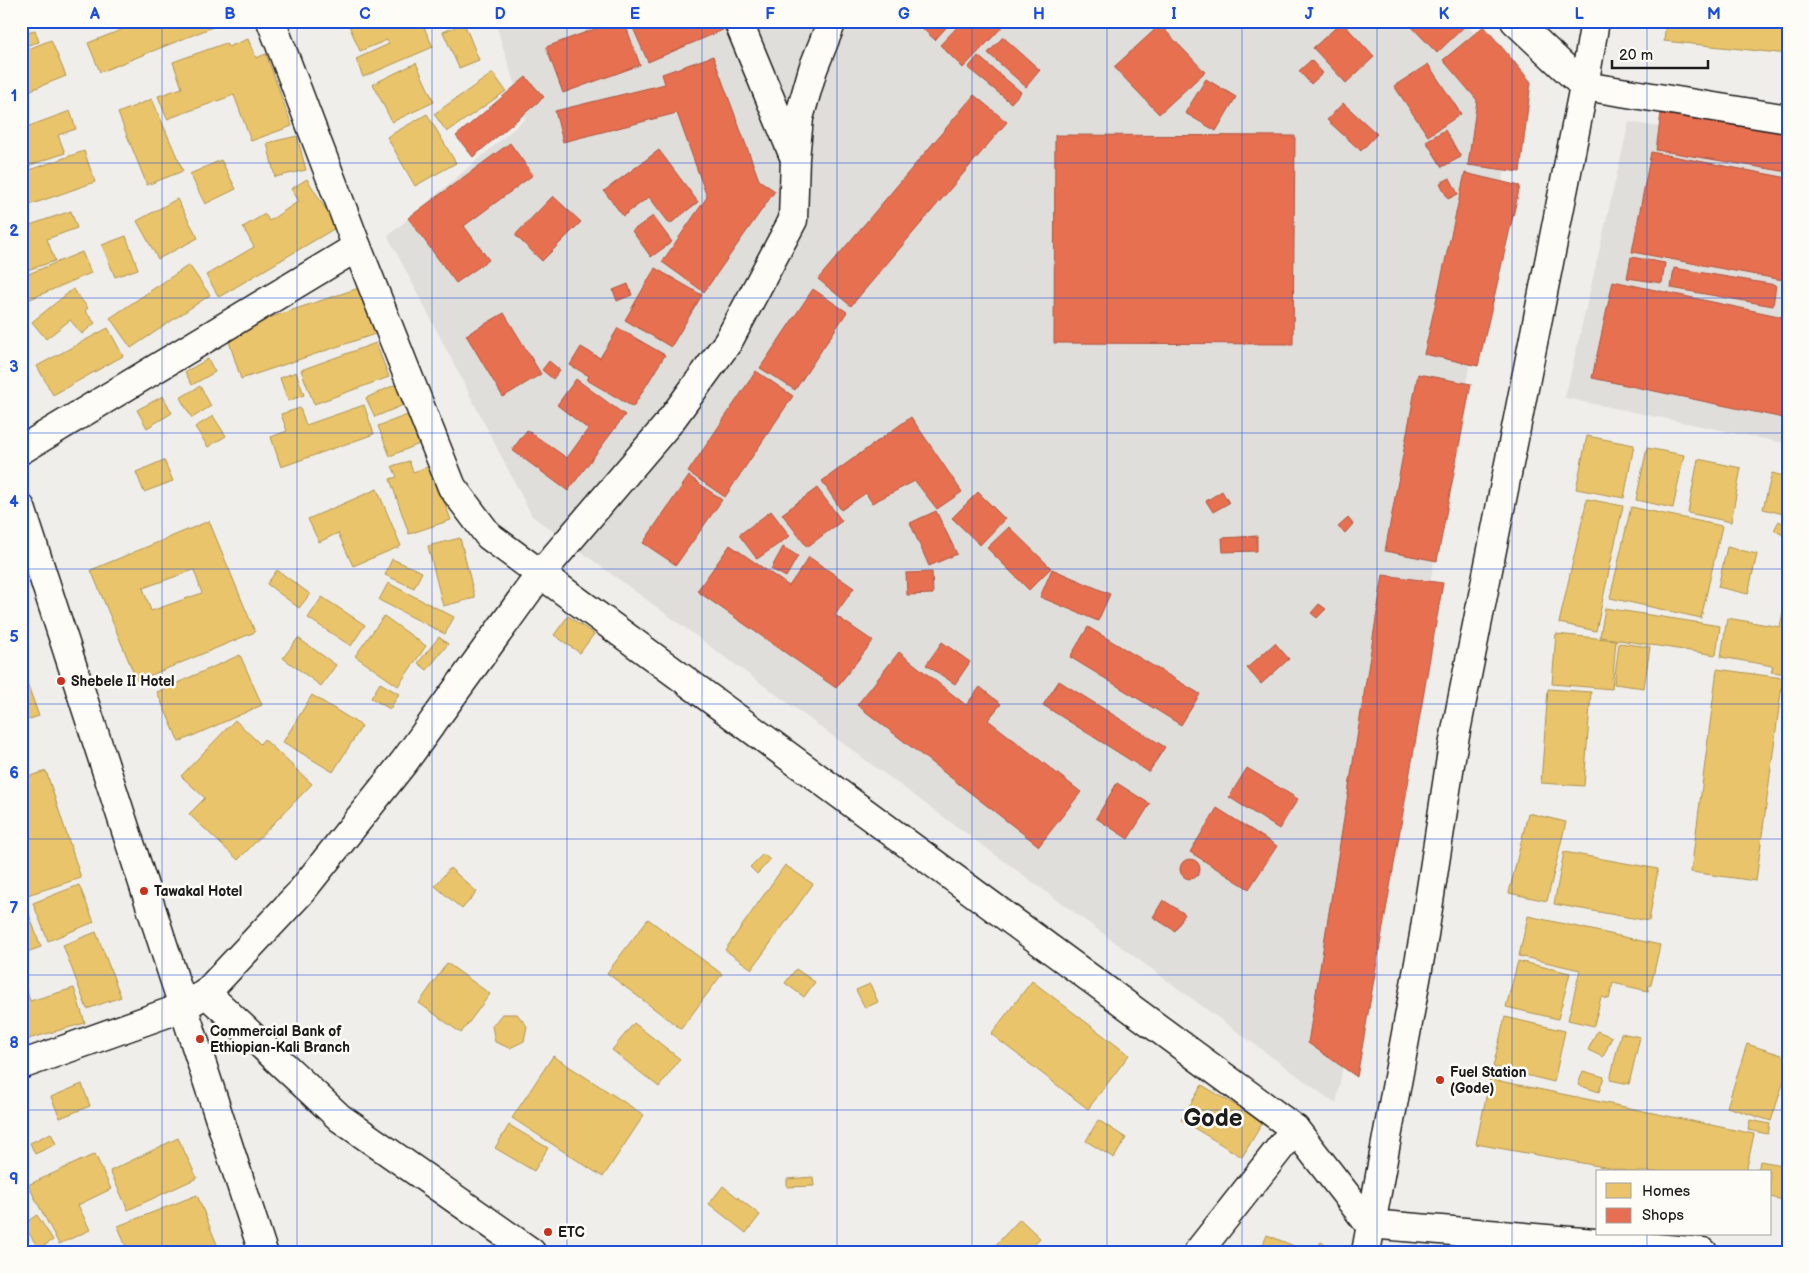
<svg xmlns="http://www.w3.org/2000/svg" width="1809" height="1273" viewBox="0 0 1809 1273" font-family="'Balsamiq Sans',sans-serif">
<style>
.built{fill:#e0deda}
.homes{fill:#e9c46a;stroke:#ac9253;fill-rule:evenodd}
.shops{fill:#e76f51;stroke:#aa5641}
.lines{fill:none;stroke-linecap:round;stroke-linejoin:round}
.minor-casing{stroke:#1c1c1c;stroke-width:31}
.major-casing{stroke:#1c1c1c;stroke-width:31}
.minor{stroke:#fdfcf7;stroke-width:28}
.major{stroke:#fdfcf7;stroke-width:28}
.grid{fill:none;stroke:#1d4ed8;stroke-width:1;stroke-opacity:0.55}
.poi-dot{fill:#c8321e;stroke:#fdfcf7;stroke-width:2}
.labels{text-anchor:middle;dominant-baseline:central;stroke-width:5;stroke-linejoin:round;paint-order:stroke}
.poi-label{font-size:14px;font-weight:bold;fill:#1c1c1c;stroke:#fdfcf7;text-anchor:start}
.town-label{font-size:24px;font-weight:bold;fill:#1c1c1c;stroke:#fdfcf7}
.neatline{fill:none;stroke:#1d4ed8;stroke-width:2}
.grid-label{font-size:16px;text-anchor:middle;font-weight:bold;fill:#1d4ed8}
</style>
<rect width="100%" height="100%" fill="#f0eeea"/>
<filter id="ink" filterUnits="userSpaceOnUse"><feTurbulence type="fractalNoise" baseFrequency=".02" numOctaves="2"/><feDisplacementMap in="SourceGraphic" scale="10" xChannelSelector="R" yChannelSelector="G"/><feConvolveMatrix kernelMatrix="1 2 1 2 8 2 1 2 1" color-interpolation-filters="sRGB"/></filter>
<g filter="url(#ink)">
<!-- built -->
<g class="built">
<polygon points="495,21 1462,21 1521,79 1336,1104 532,516 388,236 525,119"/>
<polygon points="1629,122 1788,148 1788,444 1565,398"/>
</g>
<!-- homes -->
<g class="homes">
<polygon points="144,21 228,21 100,72 88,43"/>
<polygon points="347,21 421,21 433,47 363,77 356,59 389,44 387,40 360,51"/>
<polygon points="1666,21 1788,21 1788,54 1664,41"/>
<polygon points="464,23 479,60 459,68 443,32"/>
<polygon points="35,30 39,42 21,47 21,34"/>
<polygon points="248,39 256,58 266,54 292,126 251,141 234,95 167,119 158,96 182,88 173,62 226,43 228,47"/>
<polygon points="51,40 66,76 21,94 21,52"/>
<polygon points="416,63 434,102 392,122 373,84"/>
<polygon points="493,73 506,91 447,132 434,114"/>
<polygon points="152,99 183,171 147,185 118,113"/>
<polygon points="70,111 76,129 58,135 65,153 22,168 21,129"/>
<polygon points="427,114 456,163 415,186 387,137"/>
<polygon points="297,136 306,170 275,177 267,143"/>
<polygon points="84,151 95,182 21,208 21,173"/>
<polygon points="221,160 236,189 205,204 190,174"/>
<polygon points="307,179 337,227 219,297 206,275 254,247 243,227 265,214 269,221 299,201 291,189"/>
<polygon points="177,199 198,238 158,259 137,221"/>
<polygon points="71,211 77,228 47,239 55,261 21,272 21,228"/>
<polygon points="126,236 138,269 115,277 102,245"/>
<polygon points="82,252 91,273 21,303 21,277"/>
<polygon points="189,265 210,295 131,348 110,318"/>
<polygon points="365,286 381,332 241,379 226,332"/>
<polygon points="73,289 88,308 85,311 95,323 82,334 70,320 46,339 32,322"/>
<polygon points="108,328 123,356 53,395 37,366"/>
<polygon points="376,343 389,377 314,404 301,370"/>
<polygon points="208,359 215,372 192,385 185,372"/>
<polygon points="296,372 304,395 288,401 280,378"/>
<polygon points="399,383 408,403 375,417 366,398"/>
<polygon points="200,386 211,406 192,418 180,398"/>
<polygon points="163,396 172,413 147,428 137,410"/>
<polygon points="364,405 374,434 281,467 271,437 287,431 281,414 300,408 306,425"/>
<polygon points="413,413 424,442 390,456 378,426"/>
<polygon points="213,416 226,436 208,447 195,427"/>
<polygon points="1587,436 1634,445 1624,498 1576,489"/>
<polygon points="1647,448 1684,455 1673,508 1636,500"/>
<polygon points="1698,459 1741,468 1731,522 1688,513"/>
<polygon points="164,460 173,481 144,492 136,472"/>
<polygon points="409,461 413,472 431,466 451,520 409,534 390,479 397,477 392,466"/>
<polygon points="1772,473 1788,477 1788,515 1763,509"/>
<polygon points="377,489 401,546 353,566 338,533 319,542 308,519"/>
<polygon points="1587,499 1623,506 1596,631 1559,623"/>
<polygon points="1631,507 1722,526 1701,618 1610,598"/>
<path d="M209,521L255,632L137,681L91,570ZM194,570L202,593L151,611L143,588Z"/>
<polygon points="1779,521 1788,526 1788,538 1774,530"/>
<polygon points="460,538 475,598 443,606 428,546"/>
<polygon points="1727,547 1757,554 1748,594 1718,587"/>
<polygon points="392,559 422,572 414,588 385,575"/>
<polygon points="277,570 310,594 299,608 267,584"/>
<polygon points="388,583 454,617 445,634 379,600"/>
<polygon points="322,597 365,625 351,646 308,618"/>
<polygon points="1605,608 1720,626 1716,655 1600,637"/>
<polygon points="1783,612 1788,613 1788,674 1771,672 1773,666 1721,657 1727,618 1780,627"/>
<polygon points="384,616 426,646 398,686 355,656"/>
<polygon points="568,616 594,634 580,653 554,635"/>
<polygon points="1556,634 1616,640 1612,689 1552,684"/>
<polygon points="439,637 448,644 427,670 418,663"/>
<polygon points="298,638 336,665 321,686 283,658"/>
<polygon points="1619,643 1650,647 1644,688 1614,684"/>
<polygon points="240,655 262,705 179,742 157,692"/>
<polygon points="21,666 39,716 21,722"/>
<polygon points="1717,669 1783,678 1756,881 1691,872"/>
<polygon points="380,683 399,694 390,709 371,698"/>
<polygon points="1548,689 1591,692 1584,786 1541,783"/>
<polygon points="312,695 362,726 333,772 283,742"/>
<polygon points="235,720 260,744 264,739 312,784 238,860 189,814 205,798 181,776"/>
<polygon points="46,771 81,878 21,897 21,779"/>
<polygon points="1528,813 1566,822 1547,901 1509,893"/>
<polygon points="1564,852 1658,869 1649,921 1554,904"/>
<polygon points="763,854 770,860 757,874 750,867"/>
<polygon points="785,865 813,884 752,969 725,950"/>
<polygon points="450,868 477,892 462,909 435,886"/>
<polygon points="79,885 94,922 48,941 33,903"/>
<polygon points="27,909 41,947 21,954 21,911"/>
<polygon points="1528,916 1660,945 1651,985 1649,985 1648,991 1613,983 1609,999 1601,997 1594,1026 1568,1020 1580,970 1519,956"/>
<polygon points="648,919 722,974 681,1029 607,973"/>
<polygon points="96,932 121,997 87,1009 63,945"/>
<polygon points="1518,961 1570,973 1558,1019 1506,1007"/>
<polygon points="447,963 490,994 461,1033 419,1003"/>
<polygon points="796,969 815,982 804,997 785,983"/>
<polygon points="21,973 30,1001 74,988 85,1023 21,1041"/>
<polygon points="1032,981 1129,1055 1088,1109 991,1034"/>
<polygon points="870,984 878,1002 865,1008 856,990"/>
<polygon points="502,1014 517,1014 527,1026 524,1041 510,1048 495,1042 492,1026"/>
<polygon points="1505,1017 1565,1031 1554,1082 1493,1067"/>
<polygon points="634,1023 680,1059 659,1087 612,1050"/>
<polygon points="1597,1031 1612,1037 1603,1057 1588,1050"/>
<polygon points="1621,1033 1640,1037 1629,1084 1610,1080"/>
<polygon points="1747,1044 1788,1057 1788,1068 1771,1121 1727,1107"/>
<polygon points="553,1056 644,1115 603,1177 512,1118"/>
<polygon points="1583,1071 1604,1077 1599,1092 1578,1085"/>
<polygon points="1490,1079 1754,1134 1746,1172 1632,1172 1476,1144"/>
<polygon points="82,1084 90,1106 60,1118 51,1097"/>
<polygon points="1202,1085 1263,1122 1242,1157 1181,1120"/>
<polygon points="1098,1120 1126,1138 1114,1158 1086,1141"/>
<polygon points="1750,1120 1770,1124 1768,1134 1748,1130"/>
<polygon points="509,1125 548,1148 534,1171 495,1148"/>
<polygon points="51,1133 56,1144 35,1154 30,1143"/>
<polygon points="178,1138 197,1178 128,1210 110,1171"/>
<polygon points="95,1154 111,1189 78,1205 90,1230 59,1244 28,1185"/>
<polygon points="1760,1161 1788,1166 1788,1201 1770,1197 1770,1172 1758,1172"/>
<polygon points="813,1177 814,1186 787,1187 787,1179"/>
<polygon points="723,1186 760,1215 746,1233 709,1204"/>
<polygon points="197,1195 220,1252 128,1252 118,1226"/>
<polygon points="37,1215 53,1240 39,1249 23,1224"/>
<polygon points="1020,1219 1040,1238 1027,1252 989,1252"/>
<polygon points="1267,1235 1309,1252 1260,1252"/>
<polygon points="1448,1237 1480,1239 1479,1252 1447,1252"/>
<polygon points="1321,1242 1334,1251 1323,1252 1317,1248"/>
<polygon points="1488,1246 1543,1252 1487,1252"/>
</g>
<!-- shops -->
<g class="shops">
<polygon points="616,21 624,21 640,65 563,93 546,47"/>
<polygon points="630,21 720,21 723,30 648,62"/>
<polygon points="914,21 952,21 935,40"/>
<polygon points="963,21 1008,21 963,68 940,45"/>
<polygon points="1406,21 1470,21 1437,53"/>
<polygon points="1342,22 1374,57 1346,83 1313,48"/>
<polygon points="1160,25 1205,72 1159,114 1114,67"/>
<polygon points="1484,26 1531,82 1520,172 1468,165 1477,100 1443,60"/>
<polygon points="1003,37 1040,70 1026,87 988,53"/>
<polygon points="713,56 759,180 775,191 704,292 662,262 707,197 677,113 563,142 555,111 665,84 662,74"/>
<polygon points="978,56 1021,92 1011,103 968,68"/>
<polygon points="1311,60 1323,73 1311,84 1299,71"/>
<polygon points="1428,64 1461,114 1428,136 1394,86"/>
<polygon points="526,77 544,97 473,157 456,136"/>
<polygon points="1206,79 1236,97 1216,131 1185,113"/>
<polygon points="974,95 1007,122 851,306 818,279"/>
<polygon points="1343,103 1377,134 1361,151 1327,120"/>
<polygon points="1661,113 1788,133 1788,172 1656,150"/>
<polygon points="1445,130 1461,157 1442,167 1426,141"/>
<polygon points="1055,135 1295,136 1293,344 1054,343"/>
<polygon points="510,143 533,175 464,226 489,260 456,283 408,218"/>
<polygon points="659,150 698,202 670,224 649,197 623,216 604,191"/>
<polygon points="1651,152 1788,178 1788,255 1783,280 1632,252"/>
<polygon points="1465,173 1520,186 1478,366 1424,354"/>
<polygon points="1450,178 1458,194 1448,199 1440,183"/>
<polygon points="553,196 581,222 542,261 515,235"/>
<polygon points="653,216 672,242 651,257 632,231"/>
<polygon points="1631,257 1665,263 1662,283 1627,278"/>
<polygon points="655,268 702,295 671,347 625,320"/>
<polygon points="1674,268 1776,285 1773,306 1671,288"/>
<polygon points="1613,281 1788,318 1788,419 1592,378"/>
<polygon points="628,284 632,295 617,301 613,290"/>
<polygon points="813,289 847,312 795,390 760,368"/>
<polygon points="504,313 541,374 503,397 466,335"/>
<polygon points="618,328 665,355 633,407 587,380 589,376 570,365 581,347 600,358"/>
<polygon points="549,361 560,370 553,379 542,370"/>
<polygon points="756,371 793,396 725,497 688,472"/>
<polygon points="1418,374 1471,384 1437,561 1385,551"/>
<polygon points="576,379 625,415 568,491 512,450 527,430 567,458 588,429 557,405"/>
<polygon points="911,417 962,492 937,509 915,481 872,503 866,493 841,510 822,481"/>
<polygon points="689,476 722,500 676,565 643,543"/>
<polygon points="817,488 842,521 807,547 782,514"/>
<polygon points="1222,491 1229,503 1213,512 1206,501"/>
<polygon points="978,492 1005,519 980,545 952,518"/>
<polygon points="771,511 790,536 757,559 739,535"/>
<polygon points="936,511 957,554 929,566 910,523"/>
<polygon points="1348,518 1353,524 1345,533 1338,527"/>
<polygon points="1009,527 1051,568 1029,590 987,548"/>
<polygon points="1257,536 1257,551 1223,552 1222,538"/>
<polygon points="730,545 789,586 809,557 854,588 835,615 873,641 836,688 697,591"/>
<polygon points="783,547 798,556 786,577 771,569"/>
<polygon points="1052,569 1110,594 1098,621 1040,597"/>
<polygon points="932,572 933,594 907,595 906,573"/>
<polygon points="1383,575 1443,583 1357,1077 1308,1043"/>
<polygon points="1319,604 1326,609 1317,618 1311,613"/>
<polygon points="1088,627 1200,694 1181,725 1070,657"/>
<polygon points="942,642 970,662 955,684 926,665"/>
<polygon points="1275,643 1289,659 1261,684 1247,668"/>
<polygon points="899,652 966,705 980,687 1001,704 988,720 1081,792 1039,846 857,705"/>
<polygon points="1059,681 1165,747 1149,772 1043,705"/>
<polygon points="1247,768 1298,799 1279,829 1229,797"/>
<polygon points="1117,783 1150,804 1128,839 1096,818"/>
<polygon points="1217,808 1277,846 1249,889 1190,852"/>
<circle cx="1190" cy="869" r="10"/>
<polygon points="1163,900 1185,914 1175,931 1153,917"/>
</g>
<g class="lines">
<defs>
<g id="minor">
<polyline points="271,21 357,247 452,487 489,536 1295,1129 1369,1224 1703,1252"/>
<polyline points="738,21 793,154"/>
<polyline points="1515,21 1584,86 1788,119"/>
<polyline points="21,450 357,247"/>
<polyline points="206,993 340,1118 531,1252"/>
<polyline points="21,1065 184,1007 206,993 300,893 404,762 541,573 668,424 728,342 793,220 795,158 799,118 813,69 832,21"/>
<polyline points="1198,1252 1295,1129"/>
<polyline points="1366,1252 1423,941 1452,751 1584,86 1595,21"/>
</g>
<polyline id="major" points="21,508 263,1252"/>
</defs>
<!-- minor casing -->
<use href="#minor" class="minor-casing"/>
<!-- major casing -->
<use href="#major" class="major-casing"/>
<!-- minor -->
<use href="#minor" class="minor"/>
<!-- major -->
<use href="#major" class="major"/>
</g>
</g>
<!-- grid -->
<path class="grid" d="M162,21V1252M297,21V1252M432,21V1252M567,21V1252M702,21V1252M837,21V1252M972,21V1252M1107,21V1252M1242,21V1252M1377,21V1252M1512,21V1252M1647,21V1172M21,163H1788M21,298H1788M21,433H1788M21,569H1788M21,704H1788M21,839H1788M21,975H1788M21,1110H1788M1647,1234V1252"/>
<!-- markers -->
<g class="poi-dot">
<circle cx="61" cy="681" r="5"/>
<circle cx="144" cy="891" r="5"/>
<circle cx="200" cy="1039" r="5"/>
<circle cx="1440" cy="1080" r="5"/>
<circle cx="548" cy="1232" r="5"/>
</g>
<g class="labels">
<!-- poi labels -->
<g class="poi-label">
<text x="71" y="681">Shebele II Hotel</text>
<text x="154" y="891">Tawakal Hotel</text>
<text x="210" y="1031">Commercial Bank of<tspan x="210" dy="16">Ethiopian-Kali Branch</tspan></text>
<text x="1450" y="1072">Fuel Station<tspan x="1450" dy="16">(Gode)</tspan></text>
<text x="558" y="1232">ETC</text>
</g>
<!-- town labels -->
<g class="town-label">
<text x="1213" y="1118">Gode</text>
</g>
</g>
<!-- margin -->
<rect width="1809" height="1273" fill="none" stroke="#fdfcf7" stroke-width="55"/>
<!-- legend -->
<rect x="1596" y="1170" width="175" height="65" fill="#fdfcf7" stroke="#a3a29f"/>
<rect x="1606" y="1183" width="25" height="15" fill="#e9c46a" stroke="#a3a29f"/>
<text x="1642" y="1196" font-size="15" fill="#1c1c1c">Homes</text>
<rect x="1606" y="1208" width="25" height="15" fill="#e76f51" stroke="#a3a29f"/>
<text x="1642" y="1220" font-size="15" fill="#1c1c1c">Shops</text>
<!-- scale -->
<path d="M1612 60v8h96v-8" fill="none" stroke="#1c1c1c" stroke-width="2.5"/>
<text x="1619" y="60" font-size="15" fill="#1c1c1c" stroke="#fdfcf7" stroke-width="4" paint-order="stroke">20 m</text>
<rect x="28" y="28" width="1754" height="1218" class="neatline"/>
<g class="grid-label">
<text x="95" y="19">A</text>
<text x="230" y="19">B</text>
<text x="365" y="19">C</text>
<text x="500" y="19">D</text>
<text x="635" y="19">E</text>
<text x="770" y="19">F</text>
<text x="904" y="19">G</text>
<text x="1039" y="19">H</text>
<text x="1174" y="19">I</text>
<text x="1309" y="19">J</text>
<text x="1444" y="19">K</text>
<text x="1579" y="19">L</text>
<text x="1714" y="19">M</text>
<text x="14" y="101">1</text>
<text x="14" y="236">2</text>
<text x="14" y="372">3</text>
<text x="14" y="507">4</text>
<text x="14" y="642">5</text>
<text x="14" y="778">6</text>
<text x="14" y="913">7</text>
<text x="14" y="1048">8</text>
<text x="14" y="1184">9</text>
</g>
</svg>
